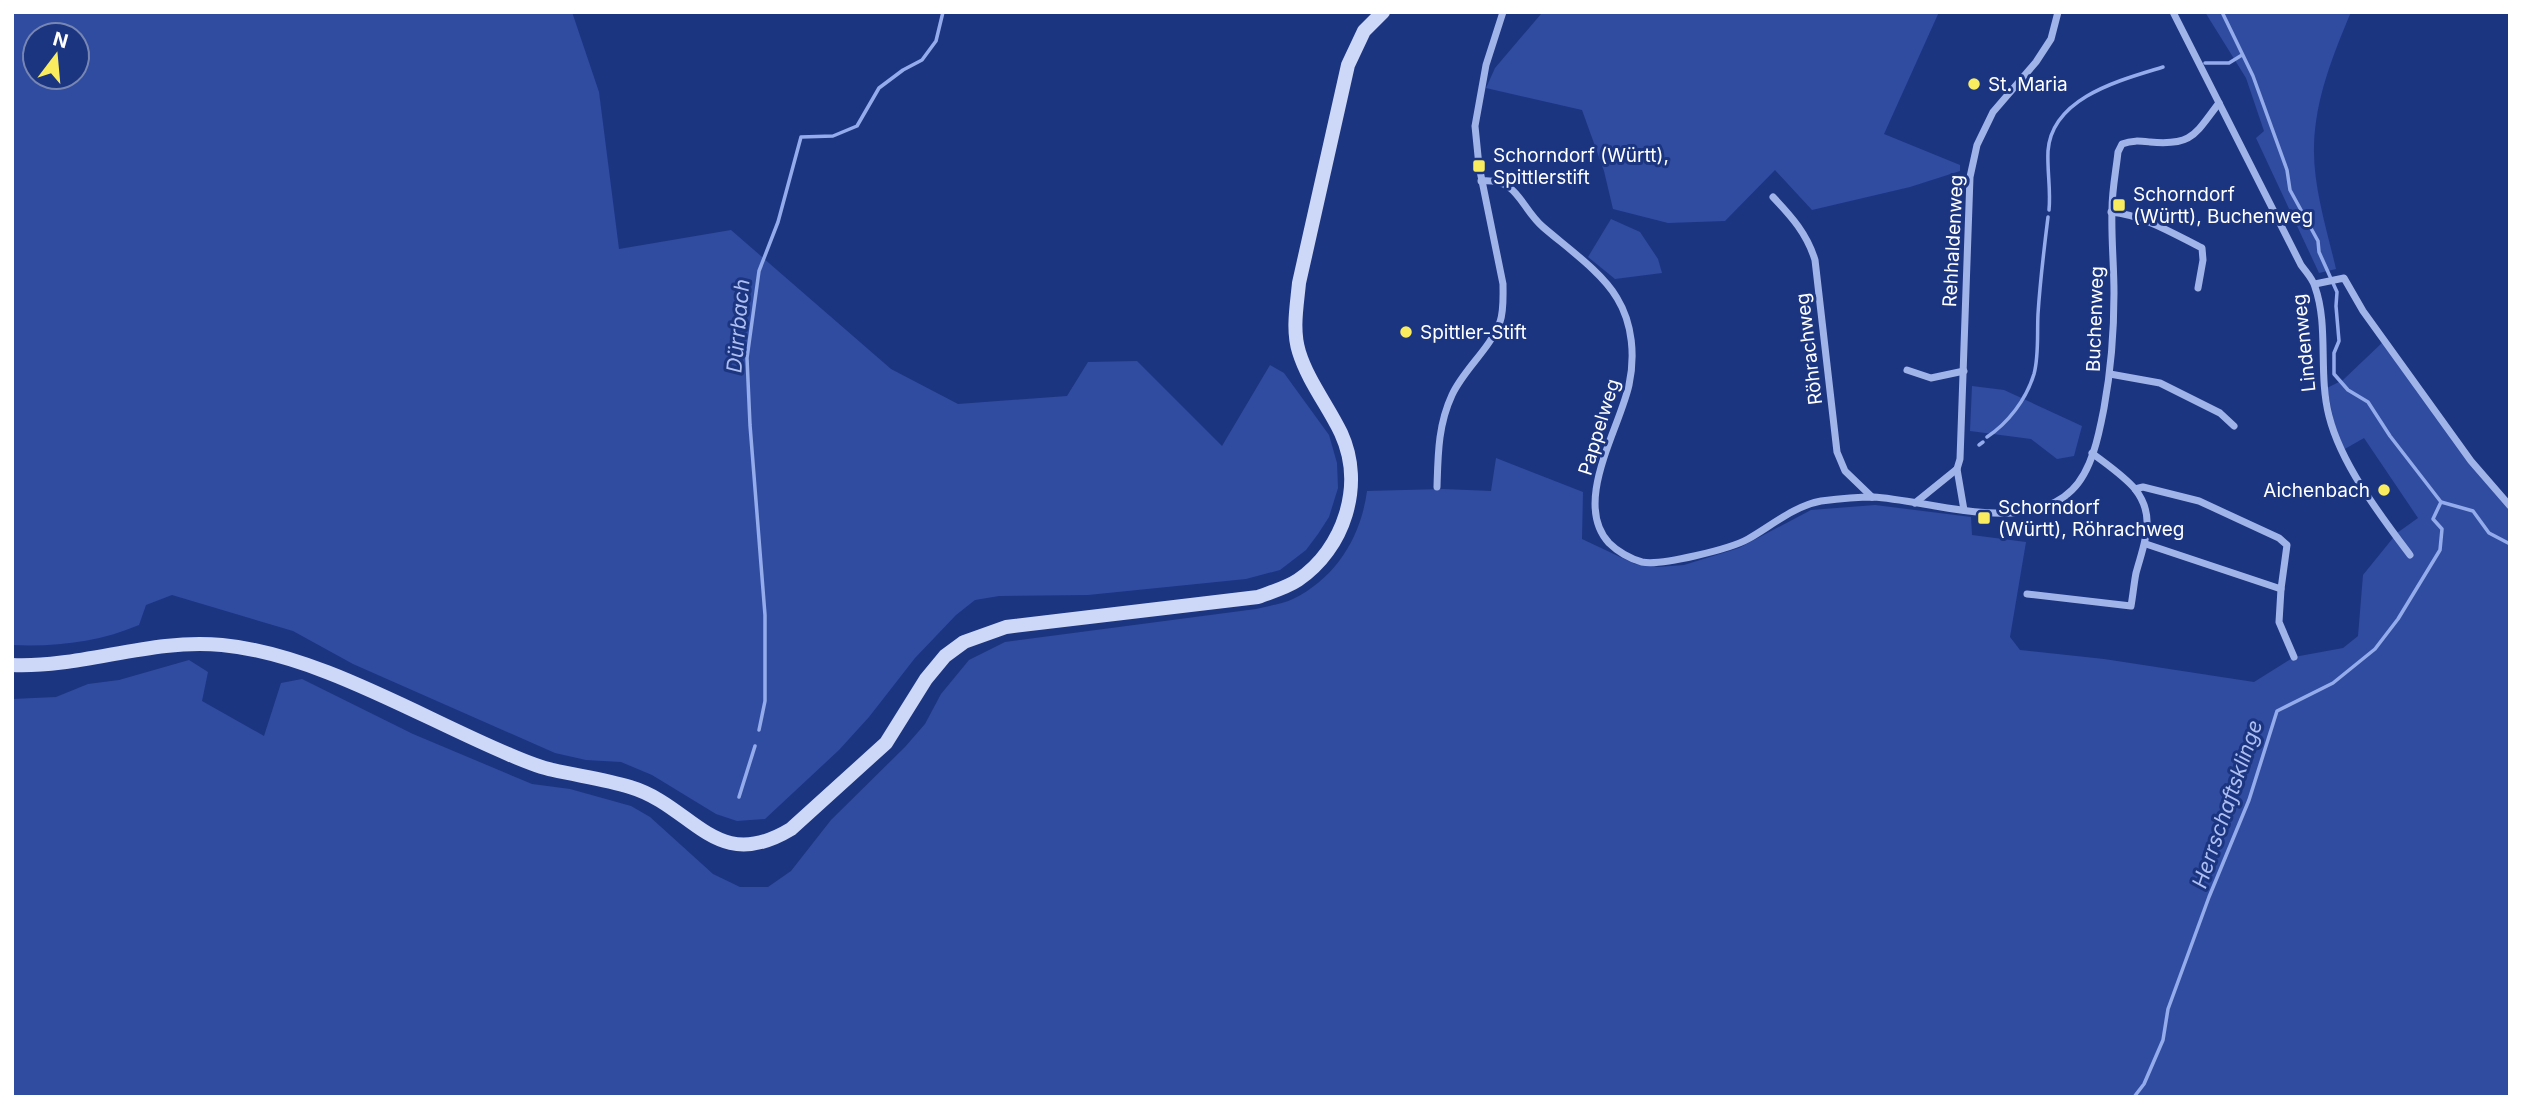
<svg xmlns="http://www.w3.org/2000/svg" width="2522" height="1109" viewBox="0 0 2522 1109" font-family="Inter,sans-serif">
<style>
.green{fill:#304ca0;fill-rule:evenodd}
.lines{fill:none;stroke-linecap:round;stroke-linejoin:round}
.stream{stroke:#94acec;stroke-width:3.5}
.minor{stroke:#a1b4ea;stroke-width:7}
.secondary{stroke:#cdd7f7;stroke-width:14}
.poi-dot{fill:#faec5f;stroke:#1c3581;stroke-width:2.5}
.labels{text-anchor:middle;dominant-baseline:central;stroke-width:6;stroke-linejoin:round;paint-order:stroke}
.poi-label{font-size:19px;fill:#fff;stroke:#1c3581;text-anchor:start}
.street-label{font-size:19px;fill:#fff;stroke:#1c3581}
.water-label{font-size:21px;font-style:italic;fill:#adbef1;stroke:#1c3581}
</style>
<rect width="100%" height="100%" fill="#1c3581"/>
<!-- green -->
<g class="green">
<path d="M12,12H572L599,92L619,249L731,230L891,369L958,404L1067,396L1088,362L1137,361L1222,446L1270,365L1284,373L1329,435L1337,463L1338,488L1329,517L1318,534L1306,550L1280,570L1246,579L1088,595L999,596L975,600L956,615L915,658L869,717L839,750L765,819L737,821L716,814L652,775L621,762L586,760L555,753L353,664L293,631L172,595L146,605L139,625C99,642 56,647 12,645ZM77,35V77H35V35Z"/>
<polygon points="1547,12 1939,12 1884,134 1960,165 1960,171 1910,187 1812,210 1775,170 1725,221 1668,223 1613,209 1604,171 1582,110 1486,88 1495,68 1541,14"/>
<path d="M2205,12H2351C2333,55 2315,99 2314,147C2313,187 2327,230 2336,269L2319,273L2256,138L2264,131L2246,78Z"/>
<polygon points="1611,219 1640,232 1658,259 1662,273 1615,279 1588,257"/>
<path d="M2385,340L2503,501L2510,506V1097H12V699L56,697L88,684L119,680L189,660L208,672L202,701L264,736L281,683L302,679L413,734L532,784L570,789L631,806L650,817L713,874L740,887H768L791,871L831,820L905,747L925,724L941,694L969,660L1005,642L1256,609C1268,606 1282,604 1293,599C1336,578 1361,537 1367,491L1443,489L1491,491L1496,458L1583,492L1582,539L1635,564L1658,567L1684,565L1739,548L1811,510L1875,505L1971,517L1972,535L2026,542L2010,637L2020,650L2104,659L2254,682L2294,657L2343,648L2358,636L2363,575L2397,533L2418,518L2364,438L2343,450L2336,432L2327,388L2343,380Z"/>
<polygon points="1972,386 2004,390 2082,426 2074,456 2057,459 2031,439 1970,431"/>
</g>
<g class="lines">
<!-- stream -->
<g class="stream">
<polyline points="2222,12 2253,76 2287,170 2290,190 2318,241 2319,252 2337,292 2336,306 2339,341 2334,353 2334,374 2348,390 2368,402 2390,436 2441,502 2473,511 2489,533 2510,544"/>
<polyline points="2205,63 2229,63 2242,55"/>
<path d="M2049,210C2051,190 2047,171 2048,151C2052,97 2121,80 2163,67"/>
<path d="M1987,437C2008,423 2026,400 2034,374C2039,356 2037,333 2038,314C2040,282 2044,249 2048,217"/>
<polyline points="1979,445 1983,442"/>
<polyline points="759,730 765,701 765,615 750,425 747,358 759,271 778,222 801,137 833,136 857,126 879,88 903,70 922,60 936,41 943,12"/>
<polyline points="739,797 755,746"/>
<polyline points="2134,1097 2144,1084 2163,1040 2168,1009 2209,897 2249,800 2277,711 2333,683 2375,649 2398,619 2440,550 2442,529 2433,519 2441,502"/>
</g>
<!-- minor -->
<g class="minor">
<path d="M2173,12L2301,265C2306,272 2313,279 2315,287C2329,326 2318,374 2329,416C2341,464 2380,515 2410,555"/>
<path d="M1481,181C1519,178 1519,206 1543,227C1566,247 1602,272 1617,298C1633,324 1635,357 1629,385C1619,430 1572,503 1609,543C1617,551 1630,559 1642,562C1661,566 1730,549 1748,539C1771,526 1794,506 1821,501C1837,499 1857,497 1873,497C1929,500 2026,536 2072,490C2092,471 2099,434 2104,408C2111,370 2114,331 2114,293C2114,265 2111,237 2112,209C2112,190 2116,171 2118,152L2122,144C2132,140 2140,141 2150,142C2193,146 2195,134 2219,103"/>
<path d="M1773,197C1792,217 1807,234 1815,260L1837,452L1845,471L1872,497"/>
<path d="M2111,212C2143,215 2174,234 2202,248L2203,260L2198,288"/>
<polyline points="2315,284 2344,278 2363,311 2471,461 2510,506"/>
<polyline points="1907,370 1931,378 1964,371"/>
<polyline points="2110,374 2160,383 2220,413 2234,426"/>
<polyline points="1957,469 1964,510"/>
<path d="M1437,487C1438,455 1438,425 1452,395C1464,369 1490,349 1500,322C1504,310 1503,296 1503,284L1479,166L1475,126L1486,65L1503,12"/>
<polyline points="2135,489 2143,487 2199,501 2279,538 2287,545 2281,589 2146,544"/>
<polyline points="1915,503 1957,469 1960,459 1970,177 1977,145 1993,112 2036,62 2051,39 2058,12"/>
<polyline points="2281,589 2279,622 2294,657"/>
<path d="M2027,594L2131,606C2133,595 2134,583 2136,573C2144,543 2157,517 2135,489C2123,475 2106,464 2092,453"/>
</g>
<!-- secondary -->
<path class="secondary" d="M12,665C83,668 150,638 222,645C317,654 420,717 508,754C522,760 538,767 553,770C579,776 605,779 630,787C694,806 715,875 791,829L886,743L926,679L945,656L964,642L1006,627L1258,597C1271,592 1286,588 1298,580C1344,549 1365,485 1341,433C1328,406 1308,381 1299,352C1292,330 1297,305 1299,283L1348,65L1364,31L1383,12"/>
</g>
<!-- markers -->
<g class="poi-dot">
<circle cx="1974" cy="84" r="7"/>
<rect x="1472" y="159" width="14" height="14" rx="3.5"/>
<rect x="2112" y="198" width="14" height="14" rx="3.5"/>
<circle cx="1406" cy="332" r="7"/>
<circle cx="2384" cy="490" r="7"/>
<rect x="1977" y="511" width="14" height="14" rx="3.5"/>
</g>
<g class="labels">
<!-- poi labels -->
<g class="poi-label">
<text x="1988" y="84">St. Maria</text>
<text x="1493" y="155">Schorndorf (Württ),<tspan x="1493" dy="22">Spittlerstift</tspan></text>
<text x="2133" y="194">Schorndorf<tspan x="2133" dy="22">(Württ), Buchenweg</tspan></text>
<text x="1420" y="332">Spittler-Stift</text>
<text x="2370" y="490" text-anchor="end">Aichenbach</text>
<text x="1998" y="507">Schorndorf<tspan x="1998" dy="22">(Württ), Röhrachweg</tspan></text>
</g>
<!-- street labels -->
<g class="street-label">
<text transform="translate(1953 241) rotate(-87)">Rehhaldenweg</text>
<text transform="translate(2095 319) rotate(-88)">Buchenweg</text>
<text transform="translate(2304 343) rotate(-96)">Lindenweg</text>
<text transform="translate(1809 349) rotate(-97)">Röhrachweg</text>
<text transform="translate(1599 427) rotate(-73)">Pappelweg</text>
</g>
<!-- water labels -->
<g class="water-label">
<text transform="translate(738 326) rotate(-85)">Dürrbach</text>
<text transform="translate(2227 804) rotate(-71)">Herrschaftsklinge</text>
</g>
</g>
<!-- border -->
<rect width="2522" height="1109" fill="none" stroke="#ffffff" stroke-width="28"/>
<!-- north arrow -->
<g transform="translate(56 56) rotate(16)"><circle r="33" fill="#1c3581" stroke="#7786b3" stroke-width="2"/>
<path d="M0-5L12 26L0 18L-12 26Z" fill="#faec5f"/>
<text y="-10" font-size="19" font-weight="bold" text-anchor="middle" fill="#ffffff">N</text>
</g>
</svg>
